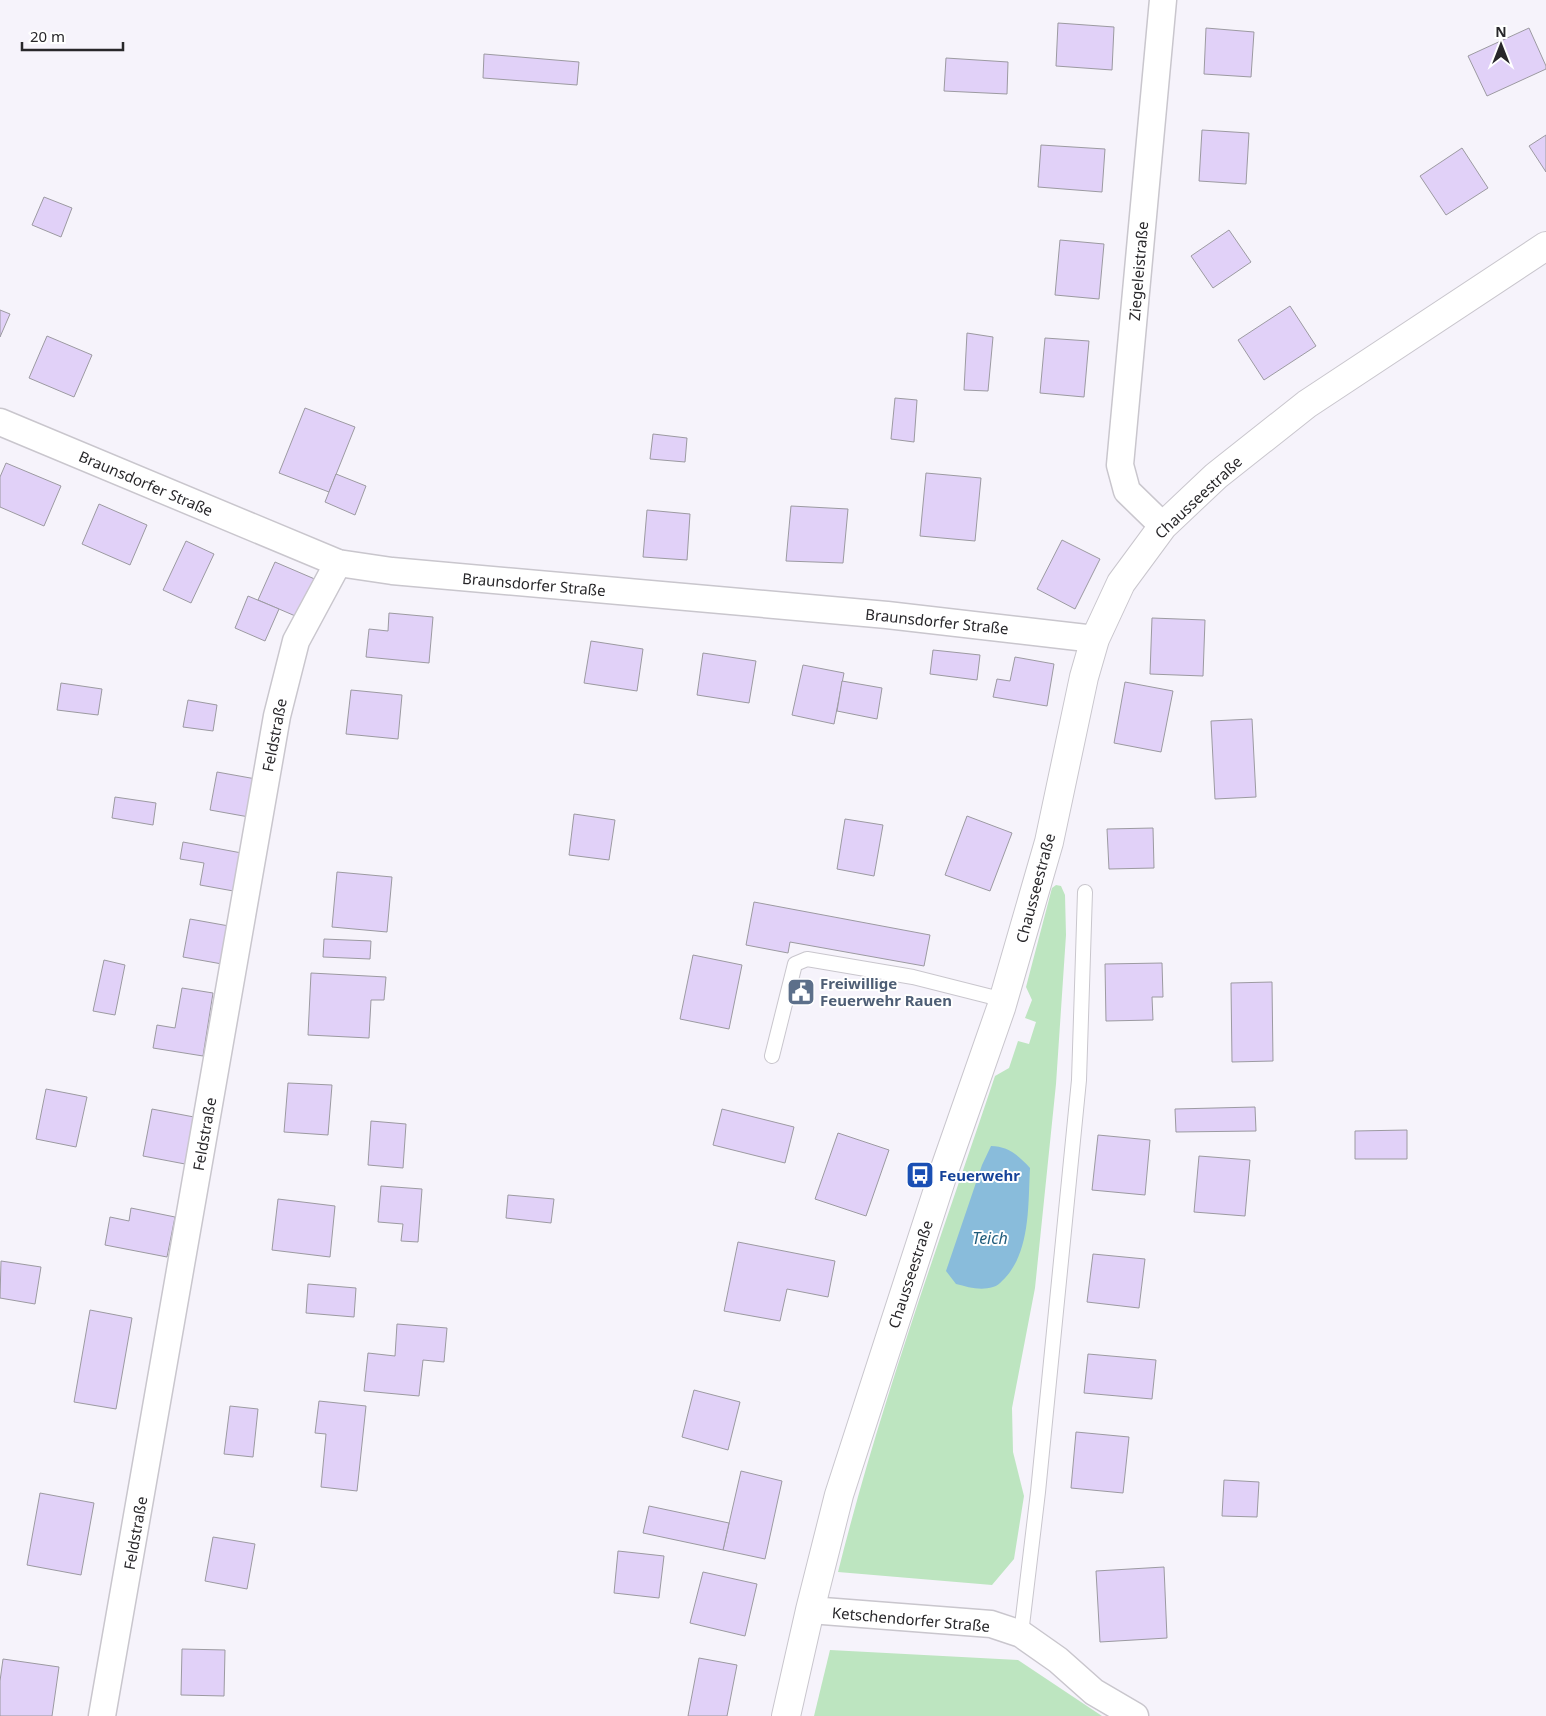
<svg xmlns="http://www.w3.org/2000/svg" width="1546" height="1716" viewBox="0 0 1546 1716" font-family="'Noto Sans',sans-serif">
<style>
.green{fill:#bde5c0}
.water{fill:#89bcdb}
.building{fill:#e1d1f8;stroke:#9c9aa1}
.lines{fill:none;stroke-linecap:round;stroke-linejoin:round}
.lane-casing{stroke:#c9c6cd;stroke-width:16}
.street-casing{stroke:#c9c6cd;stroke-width:29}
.secondary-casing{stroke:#c9c6cd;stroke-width:30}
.lane{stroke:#fff;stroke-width:14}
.street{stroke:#fff;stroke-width:26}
.secondary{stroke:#fff;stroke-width:28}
.labels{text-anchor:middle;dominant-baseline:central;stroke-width:4;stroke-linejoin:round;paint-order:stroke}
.street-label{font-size:15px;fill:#28272a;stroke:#fff}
.service-label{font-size:15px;font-weight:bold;fill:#4e5e75;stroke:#fff;text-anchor:start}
.transit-label{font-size:15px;font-weight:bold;fill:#164399;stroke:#fff;text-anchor:start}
.water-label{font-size:16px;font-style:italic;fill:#205c7c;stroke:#fff}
</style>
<rect width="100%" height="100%" fill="#f6f3fb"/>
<!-- green -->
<g class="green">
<path d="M1056,885L1061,886L1065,895L1066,935L1056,1084L1035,1288L1012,1408L1013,1452L1024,1496L1014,1559L992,1585L838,1572C880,1404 940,1240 995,1076L1009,1068L1018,1041L1029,1044L1036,1022L1025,1018L1032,1000L1026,987L1052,888Z"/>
<polygon points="830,1650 1018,1660 1102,1716 814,1716"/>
</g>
<!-- water -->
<path class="water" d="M991,1146C1008,1146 1019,1156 1030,1168C1028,1204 1031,1254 1002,1281C1000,1283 997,1286 993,1287C980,1291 968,1287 956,1284L946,1271L982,1165Z"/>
<!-- building -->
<g class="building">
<polygon points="1058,23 1114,27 1112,70 1056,66"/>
<polygon points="1206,28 1254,32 1251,77 1204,74"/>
<polygon points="1529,28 1546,66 1546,69 1487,96 1468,56"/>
<polygon points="484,54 579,62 577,85 483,78"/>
<polygon points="946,58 1008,62 1007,94 944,91"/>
<polygon points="1202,130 1249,133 1246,184 1199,181"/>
<polygon points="1546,135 1546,172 1529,146"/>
<polygon points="1041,145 1105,149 1102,192 1038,187"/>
<polygon points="1462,148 1488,188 1446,215 1420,176"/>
<polygon points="44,197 72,208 61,237 32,225"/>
<polygon points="1229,230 1251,262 1213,288 1191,256"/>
<polygon points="1060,240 1104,244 1099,299 1055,295"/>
<polygon points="1290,306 1316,346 1264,380 1238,340"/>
<polygon points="0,310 10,314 0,337"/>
<polygon points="967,333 993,337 988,391 964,390"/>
<polygon points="47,336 92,355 74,397 29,378"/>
<polygon points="1045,338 1089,341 1084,397 1040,393"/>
<polygon points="895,398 917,400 914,442 891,439"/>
<polygon points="305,408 355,427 329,492 279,473"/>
<polygon points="653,434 687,438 685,462 650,459"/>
<polygon points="6,463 61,486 44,526 0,507 0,477"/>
<polygon points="926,473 981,478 975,541 920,536"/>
<polygon points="336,474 366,486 355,515 325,502"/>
<polygon points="99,504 147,525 130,565 82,544"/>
<polygon points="791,506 848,509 843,563 786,561"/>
<polygon points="647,510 690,514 687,560 643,557"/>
<polygon points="1062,540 1100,559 1075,609 1037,589"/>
<polygon points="186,541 214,554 191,603 163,590"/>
<polygon points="275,562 317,580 300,618 258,600"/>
<polygon points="248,596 279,609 265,641 235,628"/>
<polygon points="389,613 433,617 429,663 366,657 369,629 388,631"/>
<polygon points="1152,618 1205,620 1203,676 1150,674"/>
<polygon points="591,641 643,649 637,691 584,683"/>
<polygon points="933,650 980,655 977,680 930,674"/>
<polygon points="703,653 756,661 749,703 697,695"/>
<polygon points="1015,657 1054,664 1047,706 993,697 997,679 1010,681"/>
<polygon points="803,665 844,673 834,724 792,715"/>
<polygon points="842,681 882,688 877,719 837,711"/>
<polygon points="1125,682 1173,691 1161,752 1114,743"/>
<polygon points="61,683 102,689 98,715 57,710"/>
<polygon points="351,690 402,695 398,739 346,734"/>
<polygon points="188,700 217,705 213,731 183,727"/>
<polygon points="1252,719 1256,797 1215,799 1211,721"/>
<polygon points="217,772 256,779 249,817 210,810"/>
<polygon points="115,797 156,803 153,825 112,818"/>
<polygon points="574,814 615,820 609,860 569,855"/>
<polygon points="967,816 1012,833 990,891 945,875"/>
<polygon points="845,819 883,825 874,876 837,869"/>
<polygon points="1153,828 1154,868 1109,869 1107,829"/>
<polygon points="183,842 247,854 239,892 200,885 204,863 180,859"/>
<polygon points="337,872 392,877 387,932 332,927"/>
<polygon points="754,902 930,935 924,966 790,942 788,953 746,945"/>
<polygon points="190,919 229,926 222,964 183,957"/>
<polygon points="324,939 371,941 370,959 323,957"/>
<polygon points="693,955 742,965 729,1029 680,1019"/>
<polygon points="104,960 125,965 115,1015 93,1011"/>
<polygon points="1162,963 1163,997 1152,997 1153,1020 1106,1021 1105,964"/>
<polygon points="311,973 386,977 384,1000 371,1000 369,1038 308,1035"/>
<polygon points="1272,982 1273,1061 1232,1062 1231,983"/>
<polygon points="182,988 213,993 203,1056 153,1048 157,1025 175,1028"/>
<polygon points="288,1083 332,1085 328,1135 284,1132"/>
<polygon points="46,1089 87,1097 76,1147 36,1139"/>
<polygon points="1255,1107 1256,1131 1176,1132 1175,1109"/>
<polygon points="152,1109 194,1117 185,1164 143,1156"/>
<polygon points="722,1109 794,1127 785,1163 713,1145"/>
<polygon points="371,1121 406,1124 403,1168 368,1165"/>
<polygon points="1407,1130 1407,1159 1355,1159 1355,1131"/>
<polygon points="838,1133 889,1150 866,1216 815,1199"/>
<polygon points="1098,1135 1150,1140 1145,1195 1092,1190"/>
<polygon points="1199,1156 1250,1160 1245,1216 1194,1212"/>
<polygon points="381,1186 422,1189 418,1242 401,1241 403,1224 378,1222"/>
<polygon points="508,1195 554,1199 551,1223 506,1218"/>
<polygon points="278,1199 335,1206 330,1257 272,1250"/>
<polygon points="131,1208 175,1217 167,1257 105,1245 110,1217 129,1221"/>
<polygon points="738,1242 835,1261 828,1297 787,1289 780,1321 724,1311"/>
<polygon points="1093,1254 1145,1259 1139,1308 1087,1302"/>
<polygon points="1,1261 41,1267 35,1304 0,1298"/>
<polygon points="308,1284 356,1288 354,1317 306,1313"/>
<polygon points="90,1310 132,1318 116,1409 74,1402"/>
<polygon points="397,1324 447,1328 444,1362 423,1360 419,1396 364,1391 368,1353 395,1356"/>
<polygon points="1088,1354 1156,1360 1152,1399 1084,1393"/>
<polygon points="694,1390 740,1402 728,1450 682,1437"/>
<polygon points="319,1401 366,1406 357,1491 321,1487 326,1434 315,1433"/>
<polygon points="230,1406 258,1409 253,1457 224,1454"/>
<polygon points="1076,1432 1129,1437 1123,1493 1071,1488"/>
<polygon points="741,1471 782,1481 765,1559 723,1550"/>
<polygon points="1224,1480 1259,1482 1257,1517 1222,1516"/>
<polygon points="40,1493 94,1503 81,1575 27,1565"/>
<polygon points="649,1506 729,1523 723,1550 643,1533"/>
<polygon points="213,1537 255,1544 247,1589 205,1581"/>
<polygon points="618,1551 664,1556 659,1598 614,1593"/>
<polygon points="1164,1567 1167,1638 1100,1642 1096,1571"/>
<polygon points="703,1572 757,1584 745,1636 690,1623"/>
<polygon points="182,1649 225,1650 224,1696 181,1695"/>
<polygon points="699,1658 737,1665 727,1716 688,1716"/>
<polygon points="3,1659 59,1667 52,1716 0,1716 0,1681"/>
</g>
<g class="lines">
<defs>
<g id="lane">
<polyline points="772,1056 795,964 807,959 913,977 1004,1000"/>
<polyline points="1021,1634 1038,1492 1079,1080 1085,892"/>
</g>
<g id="street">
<polyline points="0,422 338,563 392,571 887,615 1095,639"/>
<polyline points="1163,526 1127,491 1120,465 1163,0"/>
<polyline points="810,1610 991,1624 1021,1634 1058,1660 1094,1692 1135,1716"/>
<polyline points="102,1716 277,716 296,641 338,563"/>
</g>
<polyline id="secondary" points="786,1716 810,1610 839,1495 944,1171 1001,1008 1049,842 1084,677 1095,639 1121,583 1163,526 1216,476 1307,404 1546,246"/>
</defs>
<!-- lane casing -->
<use href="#lane" class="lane-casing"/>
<!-- street casing -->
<use href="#street" class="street-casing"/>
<!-- secondary casing -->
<use href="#secondary" class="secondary-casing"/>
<!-- lane -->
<use href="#lane" class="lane"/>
<!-- street -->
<use href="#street" class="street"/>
<!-- secondary -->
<use href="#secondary" class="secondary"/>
</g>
<!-- icons -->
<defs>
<symbol id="civic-square" viewBox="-11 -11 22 22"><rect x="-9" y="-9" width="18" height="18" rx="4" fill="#5c6f8a" stroke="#fff"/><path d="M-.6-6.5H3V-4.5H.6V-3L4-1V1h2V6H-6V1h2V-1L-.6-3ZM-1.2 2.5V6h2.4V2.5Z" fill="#fff"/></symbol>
<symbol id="bus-square" viewBox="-11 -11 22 22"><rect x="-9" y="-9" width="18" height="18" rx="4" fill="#1a4fb4" stroke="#fff"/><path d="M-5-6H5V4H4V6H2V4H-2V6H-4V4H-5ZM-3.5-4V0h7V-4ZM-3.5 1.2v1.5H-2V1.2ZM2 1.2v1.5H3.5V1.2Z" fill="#fff"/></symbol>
</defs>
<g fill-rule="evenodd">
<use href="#civic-square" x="785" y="976" width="32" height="32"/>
<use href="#bus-square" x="904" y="1159" width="32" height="32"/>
</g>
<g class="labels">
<!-- street labels -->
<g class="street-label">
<text transform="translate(1138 271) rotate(-85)">Ziegeleistraße</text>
<text transform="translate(146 483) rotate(23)">Braunsdorfer Straße</text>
<text transform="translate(1198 497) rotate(-43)">Chausseestraße</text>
<text transform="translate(534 584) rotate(5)">Braunsdorfer Straße</text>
<text transform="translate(937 621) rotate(6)">Braunsdorfer Straße</text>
<text transform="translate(274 735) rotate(-79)">Feldstraße</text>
<text transform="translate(1035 888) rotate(-75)">Chausseestraße</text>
<text transform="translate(204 1134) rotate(-80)">Feldstraße</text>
<text transform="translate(910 1274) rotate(-72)">Chausseestraße</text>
<text transform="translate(135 1533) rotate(-80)">Feldstraße</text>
<text transform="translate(911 1619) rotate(5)">Ketschendorfer Straße</text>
</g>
<!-- service labels -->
<g class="service-label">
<text x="820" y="983">Freiwillige<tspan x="820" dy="17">Feuerwehr Rauen</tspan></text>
</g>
<!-- transit labels -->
<g class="transit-label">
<text x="939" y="1175">Feuerwehr</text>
</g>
<!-- water labels -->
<g class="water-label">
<text x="990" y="1238">Teich</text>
</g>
</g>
<!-- north arrow -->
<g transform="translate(1501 45)" stroke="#ffffff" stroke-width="4" paint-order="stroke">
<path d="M0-4L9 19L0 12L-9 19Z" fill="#28272a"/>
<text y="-8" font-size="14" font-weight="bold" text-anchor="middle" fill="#28272a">N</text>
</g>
<!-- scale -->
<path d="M22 42v8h101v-8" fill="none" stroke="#28272a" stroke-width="2.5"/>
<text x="30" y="42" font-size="15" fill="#28272a" stroke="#ffffff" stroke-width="4" paint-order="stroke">20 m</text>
</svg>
